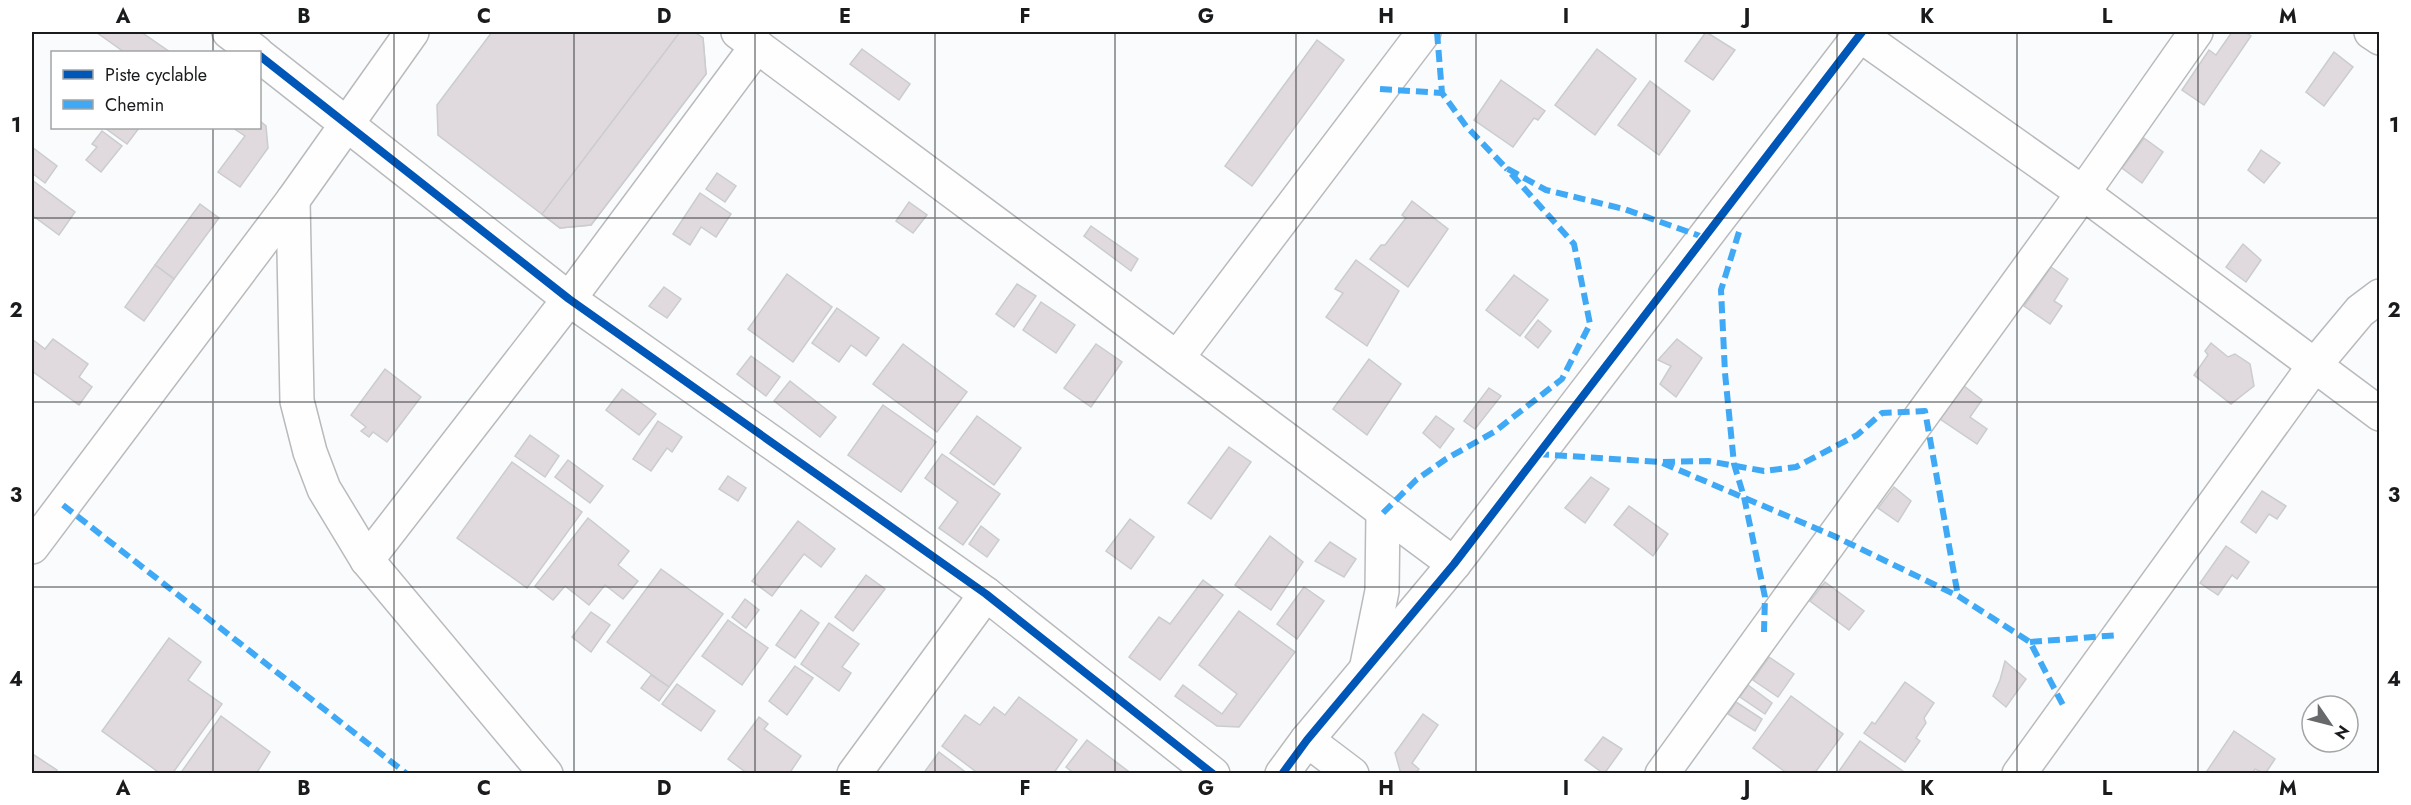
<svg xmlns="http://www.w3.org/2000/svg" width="2411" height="805" viewBox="0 0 2411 805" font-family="Jost,sans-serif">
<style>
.building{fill:#e0dadf;stroke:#cbcccd;stroke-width:1.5}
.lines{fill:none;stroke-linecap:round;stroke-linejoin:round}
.street-casing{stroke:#b9babc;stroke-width:36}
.street{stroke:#fefeff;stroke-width:33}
.quiet{stroke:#3fa9f5;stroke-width:6;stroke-dasharray:12 6;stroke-linecap:butt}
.cycleway-casing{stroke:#fff;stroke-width:11}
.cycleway{stroke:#0057b8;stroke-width:8}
.grid{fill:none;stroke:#1a1b1d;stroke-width:1.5;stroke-opacity:0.55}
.neatline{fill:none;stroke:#1a1b1d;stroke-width:2}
.grid-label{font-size:20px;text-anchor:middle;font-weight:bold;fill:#1a1b1d}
</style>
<rect width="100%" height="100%" fill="#f9fbfd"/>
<!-- building -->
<g class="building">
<polygon points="96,32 141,32 170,52 124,52"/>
<polygon points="492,32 694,32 703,38 706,74 591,225 560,228 438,135 437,105"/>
<polygon points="680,32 694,32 703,38 706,74 591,225 560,228 542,214"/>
<polygon points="1706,32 1735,50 1713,80 1685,61"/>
<polygon points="2232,32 2245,32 2251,36 2204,105 2182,90 2209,50 2216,55"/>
<polygon points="1317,40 1344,60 1252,186 1225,166"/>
<polygon points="862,49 910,84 899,100 850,64"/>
<polygon points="1597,49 1636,79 1595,135 1555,105"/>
<polygon points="2334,52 2353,67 2324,106 2306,92"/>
<polygon points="1501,80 1545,111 1538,120 1534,118 1513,147 1474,120"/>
<polygon points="1650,81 1690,111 1659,155 1618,125"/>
<polygon points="260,121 266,126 268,148 240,187 218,172 245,136 233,128 260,128"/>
<polygon points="105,128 139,128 127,144"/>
<polygon points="102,131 122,146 101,172 86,160 97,147 92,144"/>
<polygon points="2144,138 2163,152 2142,183 2122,168"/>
<polygon points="32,147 57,166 45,183 32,173"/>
<polygon points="2261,150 2280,163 2264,183 2248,170"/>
<polygon points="717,173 736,186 725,202 706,189"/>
<polygon points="32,180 75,212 59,235 32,215"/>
<polygon points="700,193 731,214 716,237 701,227 690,245 673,234"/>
<polygon points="1412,201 1448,229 1408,287 1370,259 1381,245 1385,245 1406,218 1402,215"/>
<polygon points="909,202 927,215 913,233 896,221"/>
<polygon points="200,204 219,218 174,279 155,265"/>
<polygon points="1091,226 1138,259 1131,271 1084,236"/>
<polygon points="2243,244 2261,260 2246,282 2226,267"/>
<polygon points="1356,260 1399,291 1367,346 1326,317 1343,293 1335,289"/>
<polygon points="155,265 174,279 144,321 125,307"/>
<polygon points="2051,267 2068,279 2054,301 2062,306 2050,324 2024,306"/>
<polygon points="787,274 832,307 793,362 748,329"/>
<polygon points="1514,275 1548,300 1520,336 1486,310"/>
<polygon points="1017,284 1036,296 1014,327 996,314"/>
<polygon points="664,287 681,299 667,318 649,306"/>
<polygon points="1041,302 1075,325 1056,353 1023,330"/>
<polygon points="837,308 879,338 866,356 851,345 839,362 812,343"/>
<polygon points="1538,320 1551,331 1538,348 1525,337"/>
<polygon points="32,339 45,349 53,339 88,364 79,377 92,387 79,405 32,371"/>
<polygon points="1677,339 1702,358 1676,397 1660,384 1671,366 1658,360"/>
<polygon points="2211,343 2228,357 2235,354 2250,364 2254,386 2231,404 2194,375 2208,355 2205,351"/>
<polygon points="903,344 967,392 937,432 873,384"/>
<polygon points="1096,344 1122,362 1091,407 1064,388"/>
<polygon points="751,356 780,377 766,396 737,374"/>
<polygon points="1369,359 1401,384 1367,435 1333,409"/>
<polygon points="385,369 421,397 387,442 373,432 369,437 361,431 366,427 351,415"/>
<polygon points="790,381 836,417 820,437 774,401"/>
<polygon points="1964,386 1982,400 1970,417 1987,429 1977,444 1940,419"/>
<polygon points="1489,388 1501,396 1475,429 1464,421"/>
<polygon points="622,389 656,414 639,435 606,410"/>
<polygon points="883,405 936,442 901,492 848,455"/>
<polygon points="977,416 1021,448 994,485 950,453"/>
<polygon points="1436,416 1454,429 1440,448 1423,433"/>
<polygon points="658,421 682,437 672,452 667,448 651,471 633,459"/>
<polygon points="530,435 559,456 545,477 515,456"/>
<polygon points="1229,447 1251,462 1211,519 1188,503"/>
<polygon points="942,454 1000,494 963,545 939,528 958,502 925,478"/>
<polygon points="568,460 603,486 590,503 555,477"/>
<polygon points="512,462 582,512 527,588 457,538"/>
<polygon points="728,476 746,488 738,501 719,489"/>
<polygon points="1591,477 1609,489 1585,523 1565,508"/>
<polygon points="1894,487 1911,501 1898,522 1878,508"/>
<polygon points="2262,491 2286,506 2277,519 2269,514 2256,533 2241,522"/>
<polygon points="1629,506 1668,534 1653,556 1614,525"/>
<polygon points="588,518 629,551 618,565 638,581 623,599 605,585 589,605 565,586 553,600 535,586"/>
<polygon points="1130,519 1154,537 1131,569 1106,551"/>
<polygon points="798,521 835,549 821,567 804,554 772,596 752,581"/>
<polygon points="981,526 999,540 987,557 969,544"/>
<polygon points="1270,536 1303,562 1271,610 1235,585"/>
<polygon points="1330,542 1356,559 1344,577 1315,561"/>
<polygon points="2226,546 2249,562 2237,579 2232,575 2218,595 2200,583"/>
<polygon points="661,569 723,614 669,687 607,642"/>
<polygon points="866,575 885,589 853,631 835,617"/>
<polygon points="1203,580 1223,595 1160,680 1129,657 1159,617 1170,624"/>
<polygon points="1825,582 1864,611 1849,630 1810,601"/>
<polygon points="1304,587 1324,601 1297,639 1277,624"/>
<polygon points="745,599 759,610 746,628 732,617"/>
<polygon points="801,610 819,623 795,658 776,645"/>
<polygon points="1239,611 1295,652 1239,727 1217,726 1175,696 1183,685 1222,714 1237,694 1199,665"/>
<polygon points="591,612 610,625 591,652 572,637"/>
<polygon points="728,620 768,648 742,685 702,656"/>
<polygon points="829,623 859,644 842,667 851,673 839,691 801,664"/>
<polygon points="169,638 201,662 188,680 222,704 172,774 161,774 102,731"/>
<polygon points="1769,657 1794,674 1778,697 1753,680"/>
<polygon points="2005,661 2026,679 2006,707 1993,696 2000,680"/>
<polygon points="795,666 813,678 787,715 769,701"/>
<polygon points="651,675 669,687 659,701 641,688"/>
<polygon points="1905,682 1934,703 1924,718 1926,723 1916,738 1920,741 1905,762 1864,733 1872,722 1875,724"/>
<polygon points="677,684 715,711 701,731 662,704"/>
<polygon points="1748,685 1772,703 1765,714 1740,697"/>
<polygon points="1791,696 1843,734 1814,774 1788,774 1753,748"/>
<polygon points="1019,697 1077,740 1053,774 979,774 942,746 965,715 980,725 994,707 1005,715"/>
<polygon points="1736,702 1762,719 1755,731 1728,714"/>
<polygon points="1423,714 1438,725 1412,763 1419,769 1415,774 1401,774 1395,753"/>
<polygon points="221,716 270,752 256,774 180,774"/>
<polygon points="759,717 768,724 764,729 801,756 789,774 748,774 728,759"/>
<polygon points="2234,731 2275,759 2265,774 2255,769 2252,774 2205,774"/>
<polygon points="1603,737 1622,749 1604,774 1585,760"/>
<polygon points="1087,740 1132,774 1075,774 1066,767"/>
<polygon points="1860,741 1907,774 1837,774"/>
<polygon points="939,752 968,774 923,774"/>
<polygon points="34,755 57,770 55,774 32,774 32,759"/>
</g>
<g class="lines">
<defs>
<g id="street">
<polyline points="229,32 256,52"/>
<polyline points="738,32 1454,564"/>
<polyline points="2371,32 2380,38"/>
<polyline points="1860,35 2083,193 2380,414"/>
<polyline points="260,56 569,299 986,594 1213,774"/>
<polyline points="293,200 297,401 310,452 324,489 367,560 546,774"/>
<polyline points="1177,358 1424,32"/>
<polyline points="32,547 293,200 412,32"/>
<polyline points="367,560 569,299 757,46"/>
<polyline points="1367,665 1382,591 1383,513"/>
<polyline points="1307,740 1352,774"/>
<polyline points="854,774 986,594"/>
<polyline points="1282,774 1307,740 1454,564 1862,32"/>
<polyline points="1662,774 2083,193 2196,32"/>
<polyline points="2019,774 2314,366 2360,311 2380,296"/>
</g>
</defs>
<!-- street casing -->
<use href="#street" class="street-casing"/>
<!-- street -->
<use href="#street" class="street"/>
<!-- quiet -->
<g class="quiet">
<polyline points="1437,32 1442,93 1466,126 1506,168 1546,190 1624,209 1703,237"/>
<polyline points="1380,89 1442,93"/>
<polyline points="1739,232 1721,290 1725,373 1734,464 1744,497 1765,597 1764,632"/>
<polyline points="1537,454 1660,462 1834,536 1958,596 2030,642 2065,709"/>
<polyline points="1663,462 1708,461 1764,471 1796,467 1857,435 1882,413 1925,411 1958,596"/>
<polyline points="63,505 407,774"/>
<polyline points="1383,513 1416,480 1446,459 1494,432 1562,379 1590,324 1574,244 1506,168"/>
<polyline points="2030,642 2119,635"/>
</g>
<defs>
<g id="cycleway">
<polyline points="260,56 569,299 986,594 1213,774"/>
<polyline points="1282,774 1307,740 1454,564 1862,32"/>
</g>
</defs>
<!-- cycleway casing -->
<use href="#cycleway" class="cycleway-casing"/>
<!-- cycleway -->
<use href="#cycleway" class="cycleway"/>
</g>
<!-- grid -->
<path class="grid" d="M213,32V52M394,32V774M574,32V774M755,32V774M935,32V774M1115,32V774M1296,32V774M1476,32V774M1656,32V774M1837,32V774M2017,32V774M2198,32V774M213,128V774M32,218H2380M32,402H2380M32,587H2380"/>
<!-- border -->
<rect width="2411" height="805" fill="none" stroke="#ffffff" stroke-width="66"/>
<!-- legend -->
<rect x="51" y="51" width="210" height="78" fill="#ffffff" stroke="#a3a4a5" stroke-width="1.5"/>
<rect x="63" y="70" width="30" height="9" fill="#0057b8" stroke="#a3a4a5" stroke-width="1.5"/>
<text x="105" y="81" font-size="18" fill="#1a1b1d">Piste cyclable</text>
<rect x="63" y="100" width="30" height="9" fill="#3fa9f5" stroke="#a3a4a5" stroke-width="1.5"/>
<text x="105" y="111" font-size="18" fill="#1a1b1d">Chemin</text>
<!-- north arrow -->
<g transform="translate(2330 724) rotate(125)"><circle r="28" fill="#ffffff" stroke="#a3a4a5" stroke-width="1.5"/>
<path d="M0-4.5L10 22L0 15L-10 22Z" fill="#68696b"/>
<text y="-9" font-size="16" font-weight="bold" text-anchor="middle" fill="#1a1b1d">N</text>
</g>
<rect x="33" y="33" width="2345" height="739" class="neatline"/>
<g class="grid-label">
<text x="123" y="23">A</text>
<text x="304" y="23">B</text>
<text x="484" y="23">C</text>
<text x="664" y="23">D</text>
<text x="845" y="23">E</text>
<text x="1025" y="23">F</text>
<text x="1206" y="23">G</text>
<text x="1386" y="23">H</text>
<text x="1566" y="23">I</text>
<text x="1747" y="23">J</text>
<text x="1927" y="23">K</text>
<text x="2107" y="23">L</text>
<text x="2288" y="23">M</text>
<text x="16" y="132">1</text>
<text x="2394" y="132">1</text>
<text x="16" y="317">2</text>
<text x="2394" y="317">2</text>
<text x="16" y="502">3</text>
<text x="2394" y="502">3</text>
<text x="16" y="686">4</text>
<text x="2394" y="686">4</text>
<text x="123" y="795">A</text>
<text x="304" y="795">B</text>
<text x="484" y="795">C</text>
<text x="664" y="795">D</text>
<text x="845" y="795">E</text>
<text x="1025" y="795">F</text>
<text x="1206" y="795">G</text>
<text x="1386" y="795">H</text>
<text x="1566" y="795">I</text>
<text x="1747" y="795">J</text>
<text x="1927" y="795">K</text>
<text x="2107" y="795">L</text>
<text x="2288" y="795">M</text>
</g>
</svg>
